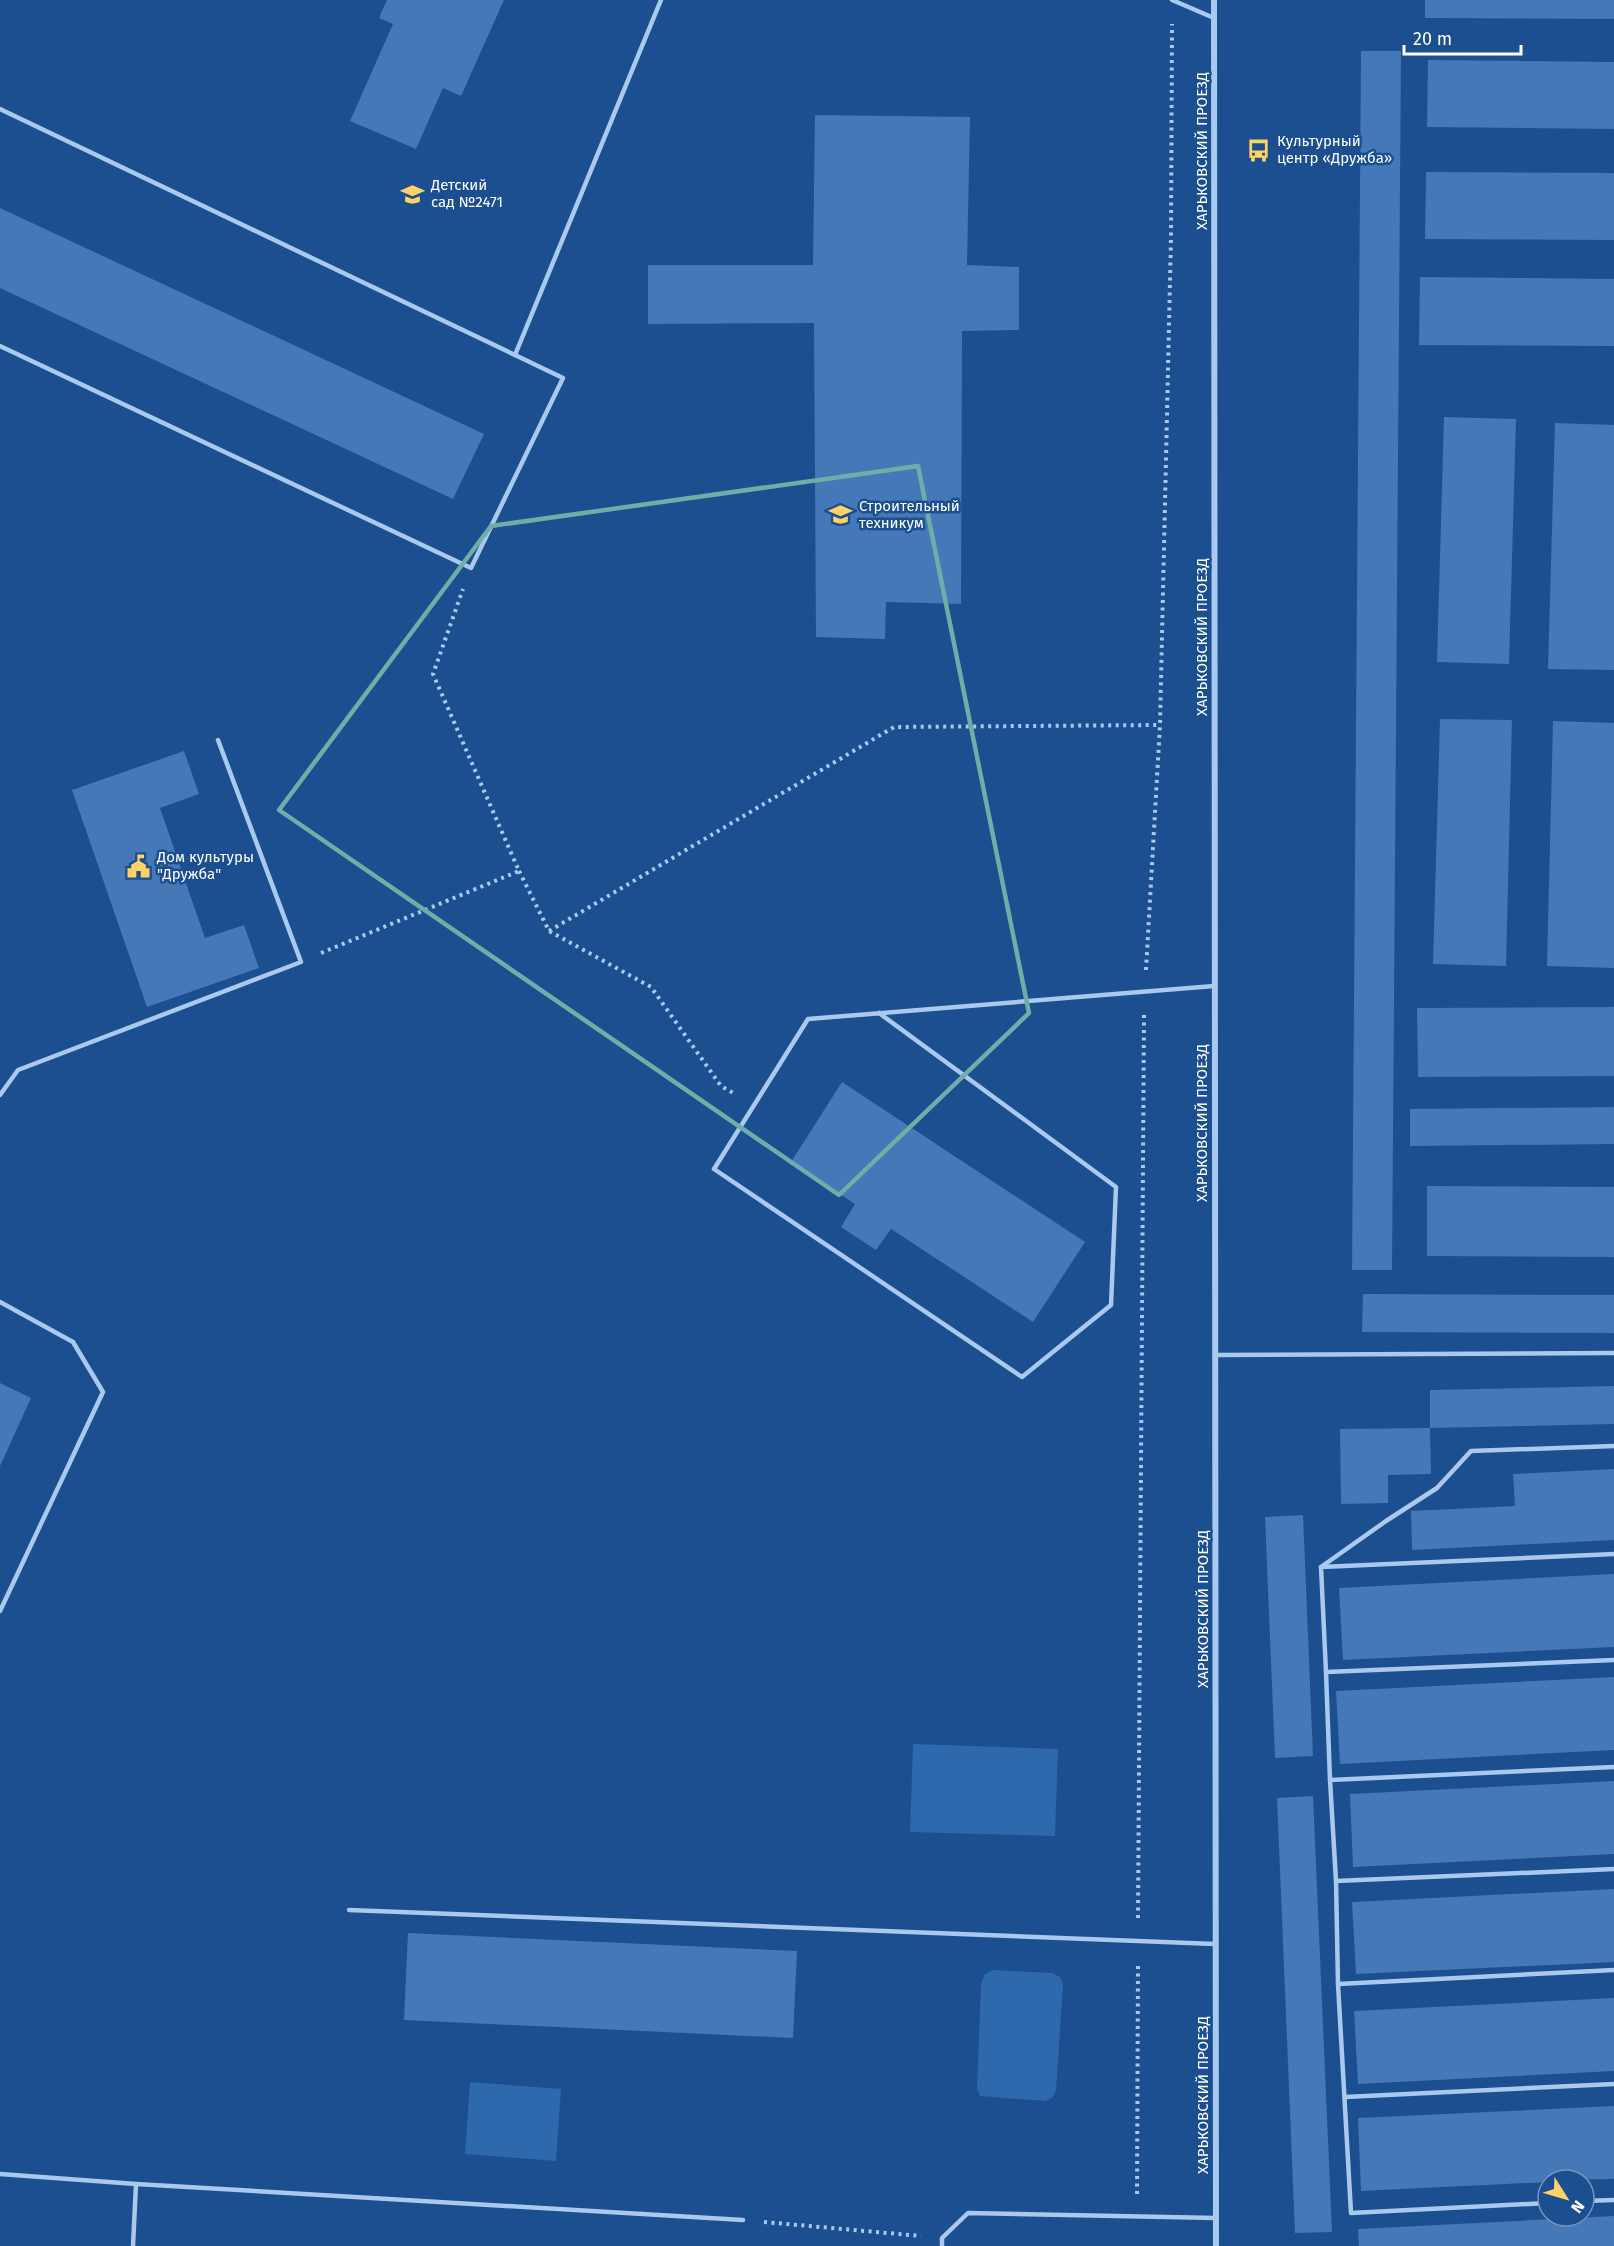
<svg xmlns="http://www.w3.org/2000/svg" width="1614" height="2246" viewBox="0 0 1614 2246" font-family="'Fira Sans',sans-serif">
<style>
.green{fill:#2e69ad}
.building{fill:#4478b7}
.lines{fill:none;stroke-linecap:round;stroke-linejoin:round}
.path{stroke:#a9c9ee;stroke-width:4;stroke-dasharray:3 4.5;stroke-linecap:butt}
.service{stroke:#a9c9ee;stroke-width:4.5}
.minor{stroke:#a9c9ee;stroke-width:6}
.marked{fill:none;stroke:#6fada8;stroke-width:4.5;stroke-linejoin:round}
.labels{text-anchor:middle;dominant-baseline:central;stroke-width:5;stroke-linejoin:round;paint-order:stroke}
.poi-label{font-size:15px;fill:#fff;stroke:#1b4f8f;text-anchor:start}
.street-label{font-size:15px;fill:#fff;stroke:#1b4f8f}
</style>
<rect width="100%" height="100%" fill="#1b4f8f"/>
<!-- green -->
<g class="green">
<polygon points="913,1744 1058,1749 1055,1836 910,1832"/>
<polygon points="993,1970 1052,1973 1060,1977 1063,1984 1056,2091 1052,2098 1045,2101 980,2096 977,2089 981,1983 985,1974"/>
<polygon points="470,2082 561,2089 556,2161 465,2154"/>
</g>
<!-- building -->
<g class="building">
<polygon points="387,0 504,0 461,96 443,88 416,149 350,121 393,24 379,18"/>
<polygon points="1425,0 1614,0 1614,19 1425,18"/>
<polygon points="1361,51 1401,51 1392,1270 1352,1270"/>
<polygon points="1428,60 1614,62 1614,129 1427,127"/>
<polygon points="815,115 970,117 967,265 1019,267 1019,330 962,331 961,604 886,602 885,639 816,637 814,323 648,324 648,265 813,265"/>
<polygon points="1426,172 1614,173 1614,240 1425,239"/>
<polygon points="0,208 484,434 453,499 0,288"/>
<polygon points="1420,277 1614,279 1614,346 1419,345"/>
<polygon points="1444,417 1516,419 1509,664 1437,662"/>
<polygon points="1555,423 1614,425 1614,670 1548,669"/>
<polygon points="1440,719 1512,720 1506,966 1433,964"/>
<polygon points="1553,721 1614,723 1614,968 1547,966"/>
<polygon points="184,751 199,794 160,808 205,938 244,925 259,968 147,1007 72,790"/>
<polygon points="1614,1007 1614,1076 1418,1077 1417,1008"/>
<polygon points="842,1082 1085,1242 1033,1322 891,1229 876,1250 841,1227 855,1204 791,1162"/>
<polygon points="1614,1107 1614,1144 1410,1146 1410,1109"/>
<polygon points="1427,1186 1614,1187 1614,1257 1427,1256"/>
<polygon points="1363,1294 1614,1295 1614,1333 1362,1332"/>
<polygon points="0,1383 31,1398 0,1466"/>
<polygon points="1614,1386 1614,1424 1430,1428 1430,1390"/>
<polygon points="1430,1428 1431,1474 1388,1475 1388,1503 1341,1504 1340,1429"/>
<polygon points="1614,1469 1614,1540 1412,1550 1411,1511 1515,1506 1513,1474"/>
<polygon points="1303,1515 1313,1756 1275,1758 1265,1517"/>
<polygon points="1614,1574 1614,1647 1343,1660 1339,1588"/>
<polygon points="1614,1677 1614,1750 1340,1764 1336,1691"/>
<polygon points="1614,1781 1614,1854 1353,1867 1350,1794"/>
<polygon points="1313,1796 1332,2232 1295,2233 1277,1798"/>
<polygon points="1614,1889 1614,1962 1356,1974 1352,1902"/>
<polygon points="408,1933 797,1951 793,2038 404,2020"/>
<polygon points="1614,1998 1614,2071 1358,2084 1354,2011"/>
<polygon points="1614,2106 1614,2179 1548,2180 1548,2182 1361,2191 1358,2118"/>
<polygon points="1614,2216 1614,2246 1359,2246 1358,2229"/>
</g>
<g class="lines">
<!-- path -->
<g class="path">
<polyline points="519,871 549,931 651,987 721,1086 735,1094"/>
<polyline points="549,931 894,727 1160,725"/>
<polyline points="321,953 519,871 433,674 463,589"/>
<polyline points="1146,970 1160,725 1171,237 1172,24"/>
<polyline points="1138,1918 1144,1014"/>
<polyline points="1137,2194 1138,1962"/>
<polyline points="764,2222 921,2236"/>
</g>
<!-- service -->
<g class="service">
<polyline points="1172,0 1214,18"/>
<polyline points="0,109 515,355 661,0"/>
<polyline points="0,346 471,568 563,378 515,355"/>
<polyline points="879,1013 1116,1187 1111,1305 1022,1377 714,1169 808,1019 1214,986"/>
<polyline points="0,1095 18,1070 301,962 218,740"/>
<polyline points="0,1302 73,1342 103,1392 0,1611"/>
<polyline points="1215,1355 1614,1353"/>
<polyline points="1614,1554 1321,1567 1326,1672 1614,1660"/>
<polyline points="1321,1567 1386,1521 1437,1488 1471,1451 1614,1446"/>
<polyline points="1326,1672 1330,1780"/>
<polyline points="1614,1767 1330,1780 1336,1881 1338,1984 1614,1970"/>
<polyline points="1336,1881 1614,1869"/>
<polyline points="349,1910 1215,1944"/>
<polyline points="1338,1984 1351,2213 1548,2203"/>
<polyline points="1345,2097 1614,2084"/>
<polyline points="0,2174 136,2184 743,2220"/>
<polyline points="1584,2201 1614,2200"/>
<polyline points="133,2246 136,2184"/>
<polyline points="942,2246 942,2238 968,2213 1216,2218"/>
</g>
<!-- minor -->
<polyline class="minor" points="1214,0 1216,2246"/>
</g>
<!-- marked area -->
<path class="marked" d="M918,466L1029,1013L839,1195L279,810L491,526Z"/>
<!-- icons -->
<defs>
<symbol id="bus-bare" viewBox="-9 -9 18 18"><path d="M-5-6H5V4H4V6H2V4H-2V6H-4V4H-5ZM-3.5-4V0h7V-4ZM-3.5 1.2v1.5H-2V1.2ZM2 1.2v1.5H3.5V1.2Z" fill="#ffd166" stroke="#1b4f8f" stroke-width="2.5" paint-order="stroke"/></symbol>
<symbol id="school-bare" viewBox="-9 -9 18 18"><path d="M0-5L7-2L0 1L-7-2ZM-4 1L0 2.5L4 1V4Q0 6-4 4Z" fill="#ffd166" stroke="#1b4f8f" stroke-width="2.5" paint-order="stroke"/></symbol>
<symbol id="university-bare" viewBox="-9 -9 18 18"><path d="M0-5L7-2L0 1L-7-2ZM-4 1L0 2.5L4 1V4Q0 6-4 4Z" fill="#ffd166" stroke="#1b4f8f" stroke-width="2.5" paint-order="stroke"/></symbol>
<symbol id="civic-bare" viewBox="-9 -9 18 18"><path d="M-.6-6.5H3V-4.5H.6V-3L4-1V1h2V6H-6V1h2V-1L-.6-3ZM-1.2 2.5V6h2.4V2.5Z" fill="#ffd166" stroke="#1b4f8f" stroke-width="2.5" paint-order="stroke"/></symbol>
</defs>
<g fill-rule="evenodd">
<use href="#bus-bare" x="1242" y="134" width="33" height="33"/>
<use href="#school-bare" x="396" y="178" width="33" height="33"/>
<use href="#university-bare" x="824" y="498" width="33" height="33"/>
<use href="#civic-bare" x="122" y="850" width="33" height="33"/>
</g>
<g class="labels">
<!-- poi labels -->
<g class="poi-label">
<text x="1277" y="141">Культурный<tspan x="1277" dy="17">центр «Дружба»</tspan></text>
<text x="431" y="185">Детский<tspan x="431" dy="17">сад №2471</tspan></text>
<text x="859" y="506">Строительный<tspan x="859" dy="17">техникум</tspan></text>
<text x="157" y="857">Дом культуры<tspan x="157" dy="17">"Дружба"</tspan></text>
</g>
<!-- street labels -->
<g class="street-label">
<text transform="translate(1202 151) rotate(-90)">ХАРЬКОВСКИЙ ПРОЕЗД</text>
<text transform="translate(1202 637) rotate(-90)">ХАРЬКОВСКИЙ ПРОЕЗД</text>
<text transform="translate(1202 1123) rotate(-90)">ХАРЬКОВСКИЙ ПРОЕЗД</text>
<text transform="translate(1203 1609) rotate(-90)">ХАРЬКОВСКИЙ ПРОЕЗД</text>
<text transform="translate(1203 2095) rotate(-90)">ХАРЬКОВСКИЙ ПРОЕЗД</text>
</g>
</g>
<!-- north arrow -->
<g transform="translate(1566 2198) rotate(127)"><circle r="28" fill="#1b4f8f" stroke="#7695bc" stroke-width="1.5"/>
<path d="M0-4.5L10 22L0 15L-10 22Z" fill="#ffd166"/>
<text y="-9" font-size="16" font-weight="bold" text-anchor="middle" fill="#ffffff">N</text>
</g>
<!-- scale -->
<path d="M1404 45v9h117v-9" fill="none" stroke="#ffffff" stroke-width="3"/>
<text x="1413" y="45" font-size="18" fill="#ffffff" stroke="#1b4f8f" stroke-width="4.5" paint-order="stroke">20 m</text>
</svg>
